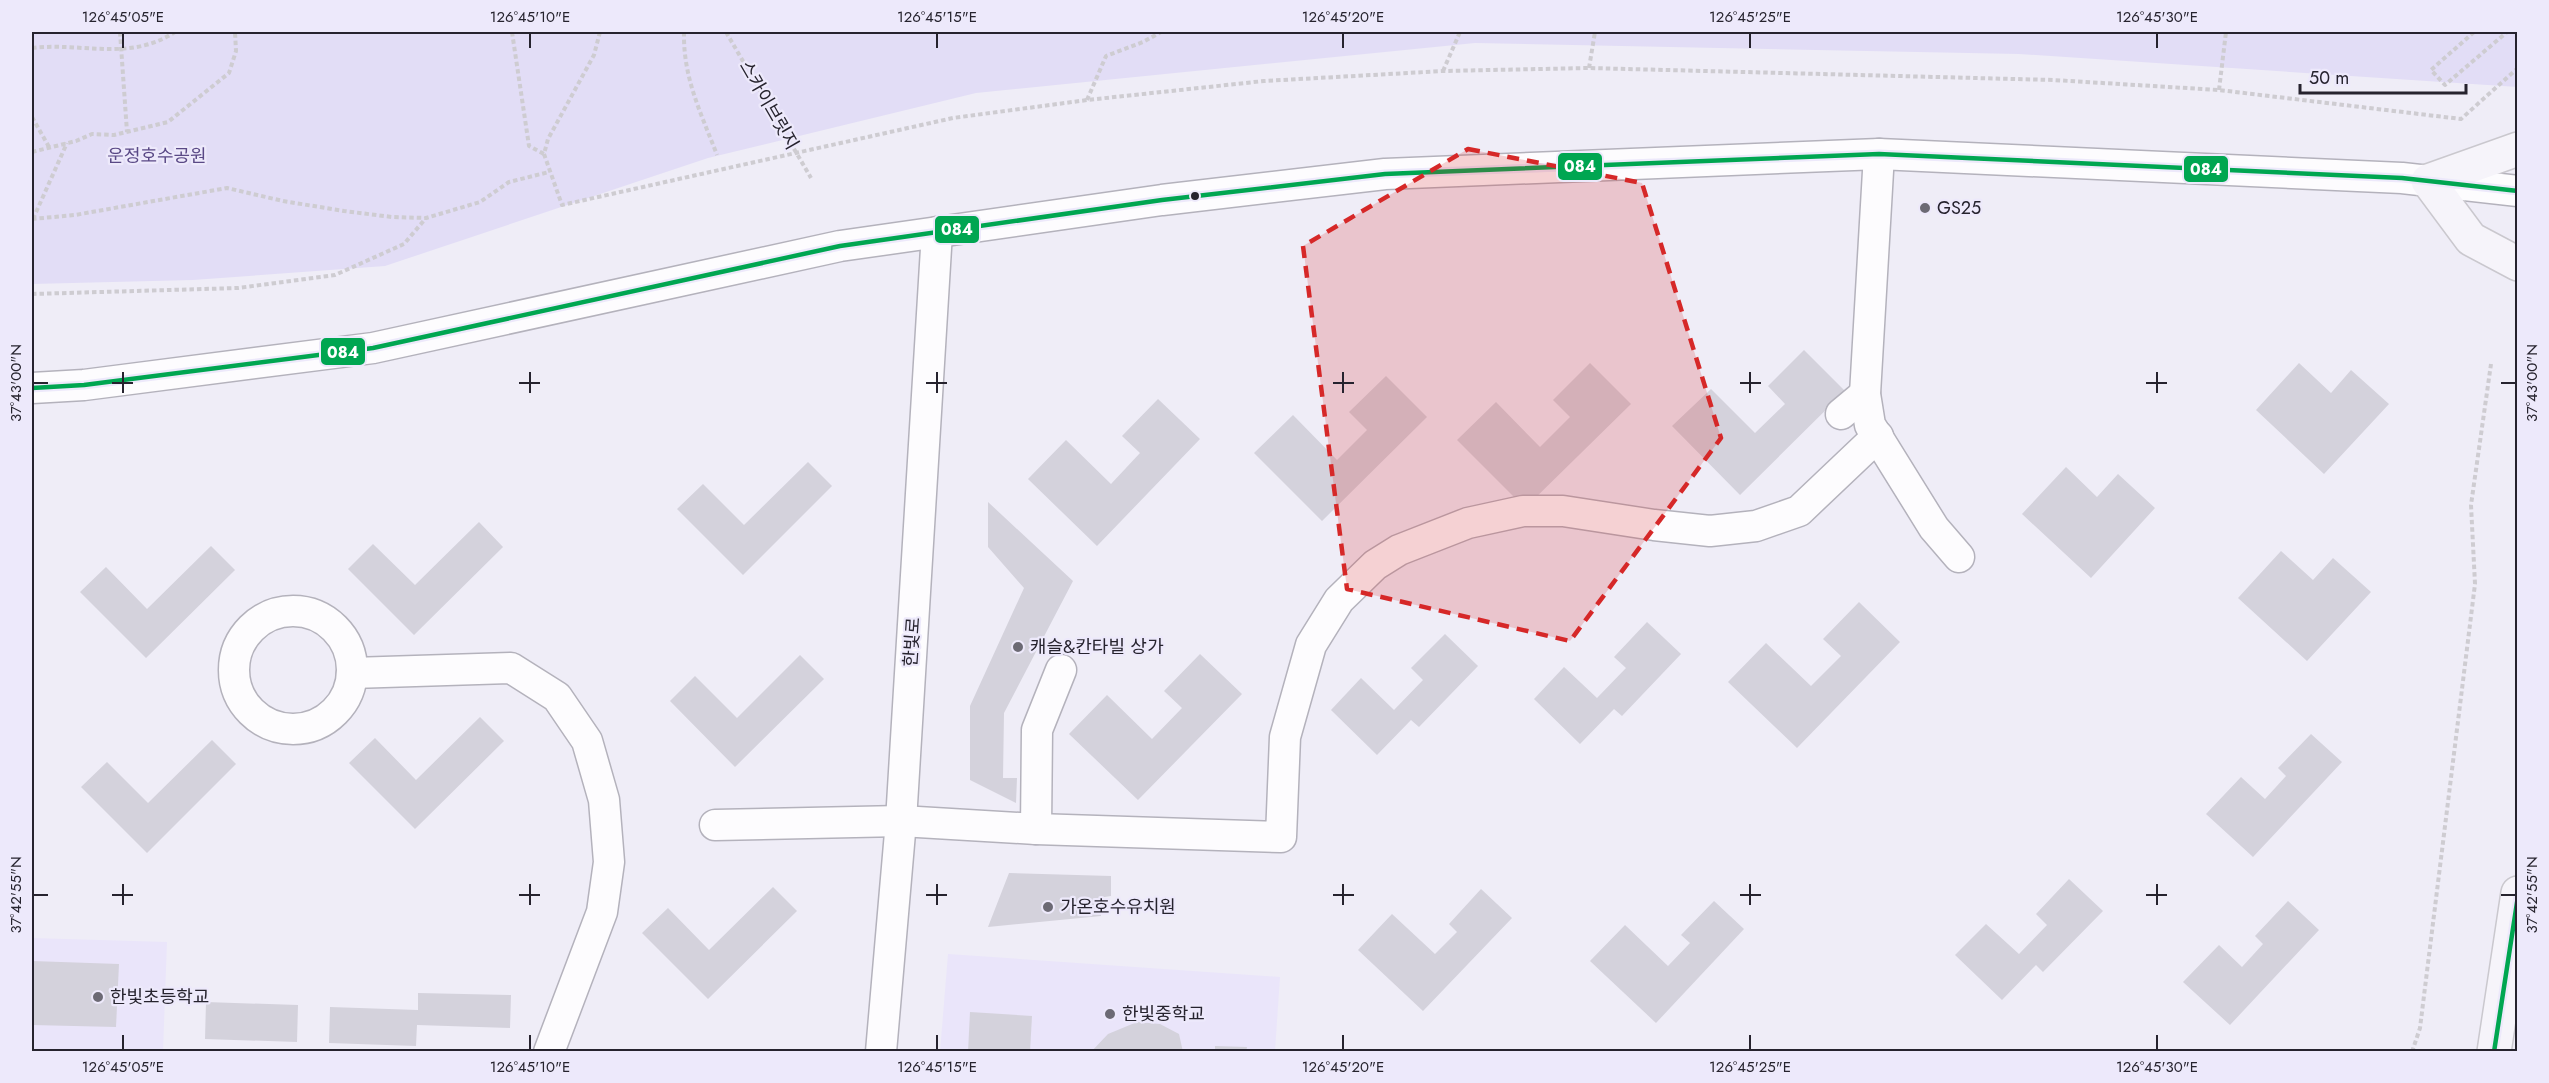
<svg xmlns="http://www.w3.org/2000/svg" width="2549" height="1083" viewBox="0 0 2549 1083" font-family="Jost,'Noto Sans KR',sans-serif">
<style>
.built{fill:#eae5fa}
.green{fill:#e2ddf6}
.building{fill:#d4d2dc}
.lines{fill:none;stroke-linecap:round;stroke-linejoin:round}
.minor-casing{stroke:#b4b2bc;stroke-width:33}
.major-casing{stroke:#cac8ce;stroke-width:36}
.path{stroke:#ceccd1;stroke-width:4;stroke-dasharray:4.5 3;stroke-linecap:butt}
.minor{stroke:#fdfcfe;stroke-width:30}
.major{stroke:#f6f4fa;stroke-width:33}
.path-bridge{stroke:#ceccd1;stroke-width:4;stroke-dasharray:4.5 3;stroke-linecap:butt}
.bus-1-casing{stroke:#ede9fb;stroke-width:9}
.bus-1{stroke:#00a651;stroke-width:4.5}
.marked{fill:#d62828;fill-opacity:0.2;stroke:#d62828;stroke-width:4.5;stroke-dasharray:12 8;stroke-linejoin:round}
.ticks{fill:none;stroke:#26232e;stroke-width:2}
.bus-dot{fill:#26232e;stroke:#ede9fb;stroke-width:2}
.poi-dot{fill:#6c6a74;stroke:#ede9fb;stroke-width:2}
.labels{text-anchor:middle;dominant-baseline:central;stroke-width:4.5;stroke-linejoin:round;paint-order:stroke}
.street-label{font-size:18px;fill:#26232e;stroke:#ede9fb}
.park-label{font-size:18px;fill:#5a4986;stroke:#ede9fb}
.poi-label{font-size:18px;fill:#26232e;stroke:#ede9fb;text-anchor:start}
.line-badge{stroke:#ede9fb;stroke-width:2}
.badge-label{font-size:16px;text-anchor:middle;font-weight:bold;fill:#fff}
.neatline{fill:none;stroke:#26232e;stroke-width:2}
.ticks-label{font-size:15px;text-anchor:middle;fill:#26232e}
</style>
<rect width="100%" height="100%" fill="#efedf7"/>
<!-- built -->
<g class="built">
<polygon points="32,938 167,942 163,1051 32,1052"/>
<polygon points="948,954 1280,977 1275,1051 940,1052"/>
</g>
<!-- green -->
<polygon class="green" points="32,32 2517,32 2518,87 2019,54 1475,43 976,93 708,158 385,266 193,280 32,284"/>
<!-- building -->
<g class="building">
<polygon points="1804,350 1845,391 1740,495 1672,426 1711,389 1755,433 1785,404 1768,386"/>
<polygon points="1590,363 1631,404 1525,508 1457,440 1496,402 1540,447 1570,417 1553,400"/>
<polygon points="2299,363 2331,393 2351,370 2389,404 2324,474 2256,410"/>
<polygon points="1386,376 1427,417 1322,521 1254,453 1293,415 1337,460 1367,430 1349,412"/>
<polygon points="1158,399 1200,439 1097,546 1028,479 1066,440 1111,484 1140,453 1122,436"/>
<polygon points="808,462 832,486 743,575 677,509 703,484 744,525"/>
<polygon points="2066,467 2097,497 2118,474 2155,508 2091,578 2022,514"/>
<polygon points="988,502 1073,581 1004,713 1003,778 1017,778 1016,803 970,780 970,706 1024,588 988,547"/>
<polygon points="479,522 503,547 414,635 348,569 373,544 415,585"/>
<polygon points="211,546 235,570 146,658 80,592 106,567 147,609"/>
<polygon points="2281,551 2313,580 2333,558 2371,592 2307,661 2238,598"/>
<polygon points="1859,602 1900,642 1797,748 1728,682 1766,643 1811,686 1841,656 1823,639"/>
<polygon points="1647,622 1681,654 1622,716 1614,709 1580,744 1534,699 1564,667 1597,698 1626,668 1614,657"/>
<polygon points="1445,634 1478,666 1419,727 1411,720 1377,755 1331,710 1361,678 1394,710 1423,680 1411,668"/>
<polygon points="1200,654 1242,694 1138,800 1069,734 1107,695 1152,739 1182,708 1164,691"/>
<polygon points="800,655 824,679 735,767 670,701 695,676 737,718"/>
<polygon points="480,717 504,741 415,829 349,763 375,738 416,780"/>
<polygon points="2311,734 2342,762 2253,857 2206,814 2241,777 2265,799 2286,776 2278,768"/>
<polygon points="212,740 236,764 147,853 81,787 107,762 148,803"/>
<polygon points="1009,873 1111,876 1111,896 1098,898 1101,916 988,927"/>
<polygon points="2069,879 2103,911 2043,972 2036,965 2002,1000 1955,955 1986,924 2019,954 2047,925 2036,914"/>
<polygon points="773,887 797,911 708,999 642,933 668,908 709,950"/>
<polygon points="1481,889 1512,918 1423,1011 1358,950 1392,914 1435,954 1457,932 1449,924"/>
<polygon points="1714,901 1744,929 1656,1023 1590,961 1625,925 1668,966 1690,943 1681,935"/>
<polygon points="2288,901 2319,930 2230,1025 2183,982 2219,945 2242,967 2263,944 2255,936"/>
<polygon points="32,961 119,964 116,1027 32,1025"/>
<polygon points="418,993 511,995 510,1028 417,1025 416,1046 329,1043 330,1007 418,1010"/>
<polygon points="206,1002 298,1005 297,1042 205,1039"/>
<polygon points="970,1012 1032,1016 1030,1052 968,1052"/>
<polygon points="1137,1022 1160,1024 1179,1034 1183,1052 1091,1052 1108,1034"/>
<polygon points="1215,1046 1247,1047 1246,1052 1215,1052"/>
</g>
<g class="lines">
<defs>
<g id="minor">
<polyline points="1879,154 1865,394 1870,425 1934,528 1959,557"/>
<polyline points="32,388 84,385 373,348 840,246 1162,200 1385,174 1879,154 2402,178 2518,191"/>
<polyline points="1841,414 1865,394"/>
<circle cx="293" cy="670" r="59"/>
<polyline points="352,673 511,668 557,697 587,741 604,800 609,862 602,912 549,1052"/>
<polyline points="715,825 901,821 1036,829 1037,730 1061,670"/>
<polyline points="1036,829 1281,837 1285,737 1311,645 1339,600 1375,565 1399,550 1468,523 1523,511 1563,511 1654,525 1710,531 1756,526 1799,511 1878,436"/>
<polyline points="881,1052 901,821 937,232"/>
</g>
<g id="major">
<polyline points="2518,149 2428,181 2471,239 2518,264"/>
<polyline points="2494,1052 2518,893"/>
</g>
</defs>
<!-- minor casing -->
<use href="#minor" class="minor-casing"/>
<!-- major casing -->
<use href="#major" class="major-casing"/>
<!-- path -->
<g class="path">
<polyline points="120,32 127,132"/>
<polyline points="512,32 529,146 544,154"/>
<polyline points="600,32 594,55 548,139 544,154 562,205 953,118 1087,100 1264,81 1443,71 1589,68 2053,80 2219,90 2461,119 2518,68"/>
<path d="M684,32C683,78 701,113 717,155"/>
<polyline points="2474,32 2431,70 2445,85 2507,32"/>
<path d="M32,48C82,42 129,62 175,32"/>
<polyline points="1589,68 1595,32"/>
<polyline points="1443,71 1460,32"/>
<polyline points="2219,90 2226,32"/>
<polyline points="1087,100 1106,56 1143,42 1161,32"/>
<polyline points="32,117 49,147"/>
<polyline points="32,152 76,141 92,134 114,135 168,122 229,73 236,51 235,32"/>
<polyline points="32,219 75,215 227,188 283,201 344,211 392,217 426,218 480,202 509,182 549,172"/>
<polyline points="33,219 67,143"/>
<polyline points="32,294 238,288 335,275 404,244 426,218"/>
<polyline points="2412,1052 2420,1028 2475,584 2471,505 2491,364"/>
</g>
<!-- minor -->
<use href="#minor" class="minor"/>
<!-- major -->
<use href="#major" class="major"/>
<!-- path-bridge -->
<polyline class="path-bridge" points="726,32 811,178"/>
<defs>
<g id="bus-1">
<polyline points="32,388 84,385 373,348 840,246 1162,200 1385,174 1879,154 2402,178 2518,191"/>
<polyline points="2494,1052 2518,896"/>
</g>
</defs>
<!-- bus-1 casing -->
<use href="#bus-1" class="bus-1-casing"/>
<!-- bus-1 -->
<use href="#bus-1" class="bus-1"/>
</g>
<!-- marked area -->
<path class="marked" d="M1468,149L1642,183L1721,438L1570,641L1347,589L1303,246Z"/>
<!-- ticks -->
<path class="ticks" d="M123,33V48M530,33V48M937,33V48M1343,33V48M1750,33V48M2157,33V48M123,372V393M530,372V393M937,372V393M1343,372V393M1750,372V393M2157,372V393M33,383H48M112,383H133M519,383H540M926,383H947M1333,383H1354M1740,383H1761M2146,383H2167M2501,383H2516M123,884V905M530,884V905M937,884V905M1343,884V905M1750,884V905M2157,884V905M33,895H48M112,895H133M519,895H540M926,895H947M1333,895H1354M1740,895H1761M2146,895H2167M2501,895H2516M123,1035V1050M530,1035V1050M937,1035V1050M1343,1035V1050M1750,1035V1050M2157,1035V1050"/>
<!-- markers -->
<circle class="bus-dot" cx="1195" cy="196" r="5"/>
<g class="poi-dot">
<circle cx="1925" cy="208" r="6"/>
<circle cx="1018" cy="647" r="6"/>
<circle cx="1048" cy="907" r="6"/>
<circle cx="98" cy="997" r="6"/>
<circle cx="1110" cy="1014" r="6"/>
</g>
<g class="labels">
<!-- street labels -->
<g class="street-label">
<text transform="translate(769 105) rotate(60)">스카이브릿지</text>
<text transform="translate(912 642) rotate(-86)">한빛로</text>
</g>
<!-- park labels -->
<g class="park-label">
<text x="157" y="156">운정호수공원</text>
</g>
<!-- poi labels -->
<g class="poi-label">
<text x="1937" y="208">GS25</text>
<text x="1030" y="647">캐슬&amp;칸타빌 상가</text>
<text x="1060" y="907">가온호수유치원</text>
<text x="110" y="997">한빛초등학교</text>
<text x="1122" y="1014">한빛중학교</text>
</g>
</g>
<g class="line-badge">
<rect x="1557" y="152" width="46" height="29" rx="6" fill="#00a651"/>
<rect x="2183" y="155" width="46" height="28" rx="6" fill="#00a651"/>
<rect x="934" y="215" width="46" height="29" rx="6" fill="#00a651"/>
<rect x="320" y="337" width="46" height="29" rx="6" fill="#00a651"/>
</g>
<g class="badge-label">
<text x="1580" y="172">084</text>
<text x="2206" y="175">084</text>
<text x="957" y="235">084</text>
<text x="343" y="358">084</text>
</g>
<!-- border -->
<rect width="2549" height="1083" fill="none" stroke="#ede9fb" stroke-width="66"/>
<!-- scale -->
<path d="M2300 84v9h166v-9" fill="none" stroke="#26232e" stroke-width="3"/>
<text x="2309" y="84" font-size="18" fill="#26232e" stroke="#ede9fb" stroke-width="4.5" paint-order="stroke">50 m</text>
<rect x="33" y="33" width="2483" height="1017" class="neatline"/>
<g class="ticks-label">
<text x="123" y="22">126°45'05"E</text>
<text x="530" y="22">126°45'10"E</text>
<text x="937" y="22">126°45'15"E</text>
<text x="1343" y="22">126°45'20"E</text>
<text x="1750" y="22">126°45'25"E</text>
<text x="2157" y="22">126°45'30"E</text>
<text transform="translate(16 383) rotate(-90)" y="5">37°43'00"N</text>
<text transform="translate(2532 383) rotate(-90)" y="5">37°43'00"N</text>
<text transform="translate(16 895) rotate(-90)" y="5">37°42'55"N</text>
<text transform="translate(2532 895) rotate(-90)" y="5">37°42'55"N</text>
<text x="123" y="1072">126°45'05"E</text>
<text x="530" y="1072">126°45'10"E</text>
<text x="937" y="1072">126°45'15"E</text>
<text x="1343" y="1072">126°45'20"E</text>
<text x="1750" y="1072">126°45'25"E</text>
<text x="2157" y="1072">126°45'30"E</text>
</g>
</svg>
